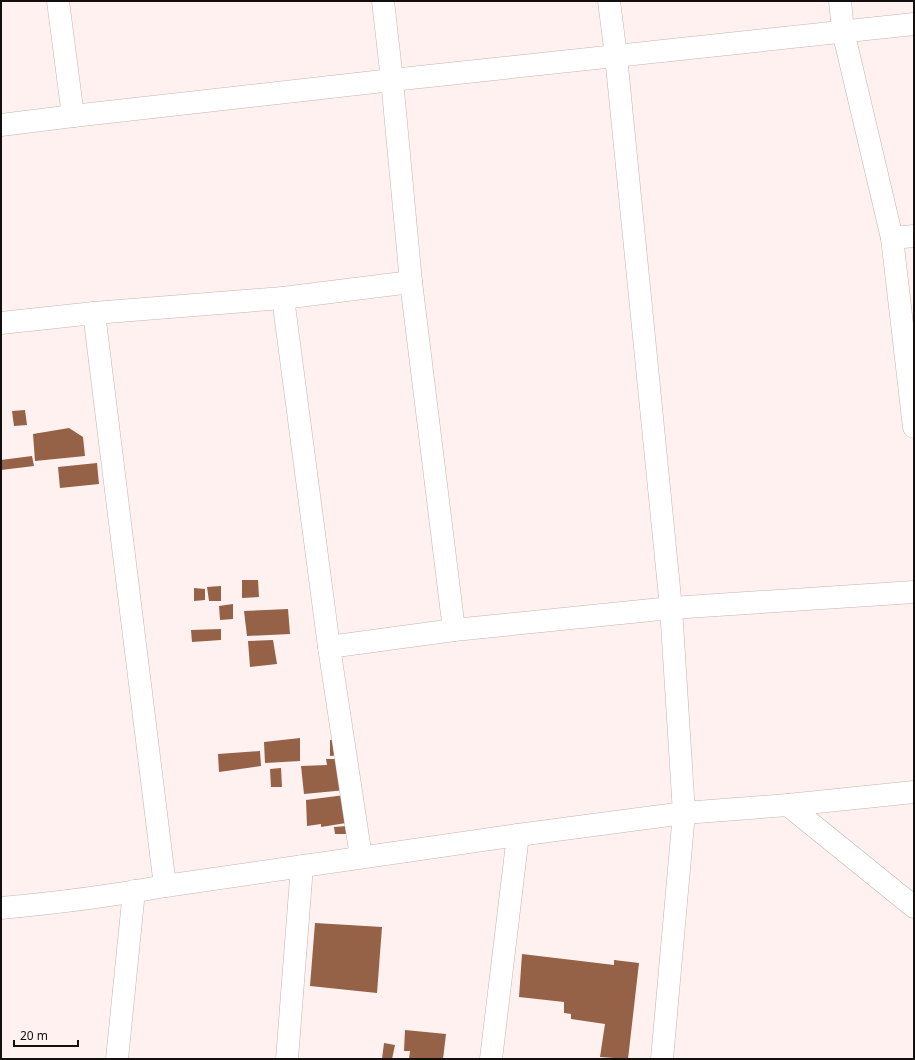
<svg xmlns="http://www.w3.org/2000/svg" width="915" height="1060" viewBox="0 0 915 1060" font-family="'Noto Sans',sans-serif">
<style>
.building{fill:#956147}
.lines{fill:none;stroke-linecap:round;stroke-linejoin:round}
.minor-casing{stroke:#c3b4b2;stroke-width:23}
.minor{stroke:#fff;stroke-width:22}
</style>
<rect width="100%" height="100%" fill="#fef1f0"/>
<!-- building -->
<g class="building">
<polygon points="25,410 27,425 14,426 12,411"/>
<polygon points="69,428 83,437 85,456 35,461 33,434"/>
<polygon points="32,456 34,466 1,470 1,460"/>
<polygon points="97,463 99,484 60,488 58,467"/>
<polygon points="242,580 258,580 259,597 242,598"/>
<polygon points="221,586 221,601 209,601 207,587"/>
<polygon points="194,588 205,589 205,600 194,601"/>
<polygon points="233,604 233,619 220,620 219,606"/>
<polygon points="288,609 290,634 247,636 244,611"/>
<polygon points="221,629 221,640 192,642 191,630"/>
<polygon points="273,640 277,664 250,667 248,641"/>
<polygon points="300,738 300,761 265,763 264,742"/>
<polygon points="340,739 341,755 330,756 330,740"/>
<polygon points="260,751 261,766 219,772 218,754"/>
<polygon points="326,759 343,759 346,790 304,794 301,766 327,765"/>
<polygon points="281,768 282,787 271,787 270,769"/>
<polygon points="345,795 346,823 321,827 321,824 307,826 306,800"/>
<polygon points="347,826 348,834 335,834 334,827"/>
<polygon points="315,923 382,927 377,993 310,986"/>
<polygon points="522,954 614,965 614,960 639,963 628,1059 600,1057 605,1024 571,1019 571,1014 564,1013 564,1002 519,997"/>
<polygon points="405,1030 446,1034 443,1059 409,1059 410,1051 404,1051"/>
<polygon points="384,1043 395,1045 392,1059 382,1059"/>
</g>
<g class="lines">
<defs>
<g id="minor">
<polyline points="58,1 73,116"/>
<polyline points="383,1 392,80 411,282 454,630"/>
<polyline points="609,1 616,56 671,608 684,813 662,1059"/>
<polyline points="840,1 843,31 892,238 914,427"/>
<polyline points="1,125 73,116 392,80 914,24"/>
<polyline points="892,238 914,236"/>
<polyline points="283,298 329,647 361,857"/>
<polyline points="94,313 165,886"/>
<polyline points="1,323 94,313 283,298 411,282"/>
<polyline points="329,647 454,630 671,608 914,592"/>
<polyline points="788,805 914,907"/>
<path d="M1,908C56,903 111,896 165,886L518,835L684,813L788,805L914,792"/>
<polyline points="117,1059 134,891"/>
<polyline points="287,1059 302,866"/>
<polyline points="491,1059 518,835"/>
</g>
</defs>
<!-- minor casing -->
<use href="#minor" class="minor-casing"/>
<!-- minor -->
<use href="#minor" class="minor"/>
</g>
<!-- border -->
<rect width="915" height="1060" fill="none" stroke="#140f0f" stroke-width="4"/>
<!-- scale -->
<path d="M14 1040v6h64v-6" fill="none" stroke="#140f0f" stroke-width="2"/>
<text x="20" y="1040" font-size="12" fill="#140f0f" stroke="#fef1f0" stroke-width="3" paint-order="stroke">20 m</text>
</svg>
